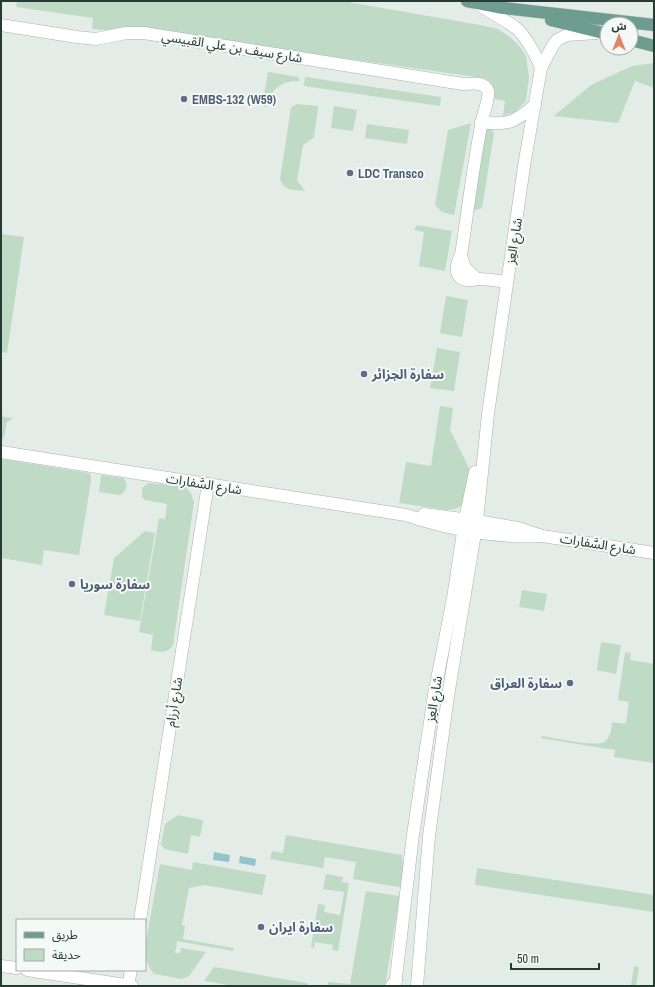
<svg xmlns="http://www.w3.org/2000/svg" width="655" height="987" viewBox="0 0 655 987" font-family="'Archivo Narrow','Noto Sans Arabic',sans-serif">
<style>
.green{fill:#bfdac5}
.water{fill:#92c4ca}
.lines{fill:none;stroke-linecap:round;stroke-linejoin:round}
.minor-casing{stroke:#a7b3ae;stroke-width:13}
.tertiary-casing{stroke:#a7b3ae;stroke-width:13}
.primary-casing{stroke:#c2c8c6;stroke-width:13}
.minor{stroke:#fff;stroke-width:12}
.tertiary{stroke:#fff;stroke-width:12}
.primary{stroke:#6e9c8e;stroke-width:12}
.service-dot{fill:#5c6f8a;stroke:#f4f8f6;stroke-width:1.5}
.labels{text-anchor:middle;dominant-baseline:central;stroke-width:4;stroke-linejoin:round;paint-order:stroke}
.street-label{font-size:13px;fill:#253b34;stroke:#f4f8f6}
.service-label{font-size:13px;font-weight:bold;fill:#4e5e75;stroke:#f4f8f6;text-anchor:start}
</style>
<rect width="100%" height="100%" fill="#e4ece8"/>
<!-- green -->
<g class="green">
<path d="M17,1H342L480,25L498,29L510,37L520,47L526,56L529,77L526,101L515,112L503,116L505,101L494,99C495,89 494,81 483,78L236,43L92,29L93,18L16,7Z"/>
<polygon points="654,63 654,88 635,81 618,123 554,116 591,85 632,66"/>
<path d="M268,72L299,77V81C282,80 269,90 267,107L262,106Z"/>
<polygon points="305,77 441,97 440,106 304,86"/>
<path d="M297,104L318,106V108L314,137L303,145L297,180L305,191C295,190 283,191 280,179L291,108Z"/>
<polygon points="334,106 357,110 353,131 331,128"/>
<polygon points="471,123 454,215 442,212 435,205 448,130"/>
<polygon points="475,123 488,126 494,133 482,208 460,215"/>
<polygon points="367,124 409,130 407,144 365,138"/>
<polygon points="417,225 452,231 445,271 419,266 424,232 414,230"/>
<polygon points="1,234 24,237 7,353 1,352"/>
<polygon points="446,296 468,300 462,337 440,333"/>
<polygon points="437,348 460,352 454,391 430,388"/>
<polygon points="440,406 453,408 450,430 470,470 463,505 455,509 447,510 399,503 406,462 431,466"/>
<polygon points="1,412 3,417 13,418 7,422 4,437 1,441"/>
<polygon points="1,459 89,473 91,476 91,481 79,555 44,550 42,565 1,558"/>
<path d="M101,475L123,478C129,484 127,491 120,495L99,492Z"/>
<path d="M149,483L185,487L191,493L194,502L173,645C168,653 160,653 151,650L153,635L139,632L159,518L165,519L167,504L145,500L142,497V488Z"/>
<polygon points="145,531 155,533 140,621 104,615 114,558"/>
<polygon points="522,590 547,594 544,611 519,607"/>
<polygon points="601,642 621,645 616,674 597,670"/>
<path d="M625,652L631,653L630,660L654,664V763L614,757L615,750L541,738L542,736C554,738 594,747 604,742C611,738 611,728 612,722L626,724L629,702L618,700Z"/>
<polygon points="178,815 203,820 200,837 191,835 188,854 165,849 161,845 165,824"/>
<polygon points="286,835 402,855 405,880 404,888 353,879 356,862 325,857 323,868 270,859 272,851 283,853"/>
<path d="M193,862L266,875L262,895L205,885L189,888L182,925L185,926L183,939L234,948L233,951L177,941L175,953H180L181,948L206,952L189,976L182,979L154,974C147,965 145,958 145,947L160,864L192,870Z"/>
<polygon points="477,868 654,895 654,912 475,885"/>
<polygon points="326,874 343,877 342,882 349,883 338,951 332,950 333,945 315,942 314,948 311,947 318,904 325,905 324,912 340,915 344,892 323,889"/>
<polygon points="366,891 400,896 385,986 328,986 328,982 350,984"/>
<polygon points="634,966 639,967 636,986 631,986"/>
<polygon points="214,967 307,983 308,986 234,986 204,981"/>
</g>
<!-- water -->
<g class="water">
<polygon points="214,852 230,855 229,862 213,860"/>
<polygon points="240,856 256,859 255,866 239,863"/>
</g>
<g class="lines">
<defs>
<g id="minor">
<path d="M476,3C489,12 504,19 516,28C525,35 537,57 541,68"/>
<path d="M1,25L77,37L96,39L126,33H144L463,84C472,84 484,81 488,91C490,98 483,113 482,121C473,165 468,210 461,255C456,264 453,278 467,280C471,281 475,279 479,279C488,279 498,281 507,282"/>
<path d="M481,122C508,126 515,122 535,105"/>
<polyline points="461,255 465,268 477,279"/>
<path d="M1,452L406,515C447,529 500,539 542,536"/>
<polyline points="424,514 477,521 518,528 542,536 654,553"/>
<polyline points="140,920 208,484"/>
<polyline points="128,986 131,970"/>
<polyline points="395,986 413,835 434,695 453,598 465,519 475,472"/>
<polyline points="417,986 429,836 448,696 477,521 488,414 525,160 541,68 552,47 557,40 567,35 597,33"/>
</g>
<g id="tertiary">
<polyline points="1,966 17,968"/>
<polyline points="27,970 132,986"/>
<polyline points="391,986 396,980"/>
</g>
<g id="primary">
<polyline points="467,1 503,8 654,25"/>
<polyline points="551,20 607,34"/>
<polyline points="631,40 654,46"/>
</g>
</defs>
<!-- minor casing -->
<use href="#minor" class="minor-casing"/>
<!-- tertiary casing -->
<use href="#tertiary" class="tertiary-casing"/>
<!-- primary casing -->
<use href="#primary" class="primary-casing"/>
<!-- minor -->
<use href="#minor" class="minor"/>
<!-- tertiary -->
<use href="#tertiary" class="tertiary"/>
<!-- primary -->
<use href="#primary" class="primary"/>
</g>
<!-- markers -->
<g class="service-dot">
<circle cx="184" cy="99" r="4"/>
<circle cx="350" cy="173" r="4"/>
<circle cx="364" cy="374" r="4"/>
<circle cx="72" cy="584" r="4"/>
<circle cx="570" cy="683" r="4"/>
<circle cx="261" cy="927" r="4"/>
</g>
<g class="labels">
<!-- street labels -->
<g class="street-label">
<text transform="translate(232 47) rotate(9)">شارع سيف بن علي القبيسي</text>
<text transform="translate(514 241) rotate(-81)">شارع العِز</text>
<text transform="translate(204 484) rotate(9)">شارع السَّفارات</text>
<text transform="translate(598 544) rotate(9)">شارع السَّفارات</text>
<text transform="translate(434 699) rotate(-81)">شارع العِز</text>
<text transform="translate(174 702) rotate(-81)">شارع أرزام</text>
</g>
<!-- service labels -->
<g class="service-label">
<text x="192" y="99">EMBS-132 (W59)</text>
<text x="358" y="173">LDC Transco</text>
<text x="372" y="374">سفارة الجزائر</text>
<text x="80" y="584">سفارة سوريا</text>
<text x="562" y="683" text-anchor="end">سفارة العراق</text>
<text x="269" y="927">سفارة ايران</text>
</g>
</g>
<!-- border -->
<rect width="655" height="987" fill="none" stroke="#253b34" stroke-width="4"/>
<!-- legend -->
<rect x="16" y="919" width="130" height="52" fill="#f4f8f6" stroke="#a1aca8"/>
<rect x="24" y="932" width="20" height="6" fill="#6e9c8e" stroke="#a1aca8"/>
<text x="52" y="939" font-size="12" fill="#253b34">طريق</text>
<rect x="24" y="949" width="20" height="12" fill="#bfdac5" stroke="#a1aca8"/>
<text x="52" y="959" font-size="12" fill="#253b34">حديقة</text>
<!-- north arrow -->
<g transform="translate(619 36)"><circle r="19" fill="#f4f8f6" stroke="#a1aca8"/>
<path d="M0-3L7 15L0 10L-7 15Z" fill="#e2836c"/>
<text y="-6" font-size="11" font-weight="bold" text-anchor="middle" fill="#253b34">ش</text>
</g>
<!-- scale -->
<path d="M511 963v6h88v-6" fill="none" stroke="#253b34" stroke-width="2"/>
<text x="517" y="963" font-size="12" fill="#253b34" stroke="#f4f8f6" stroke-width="3" paint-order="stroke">50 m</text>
</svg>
